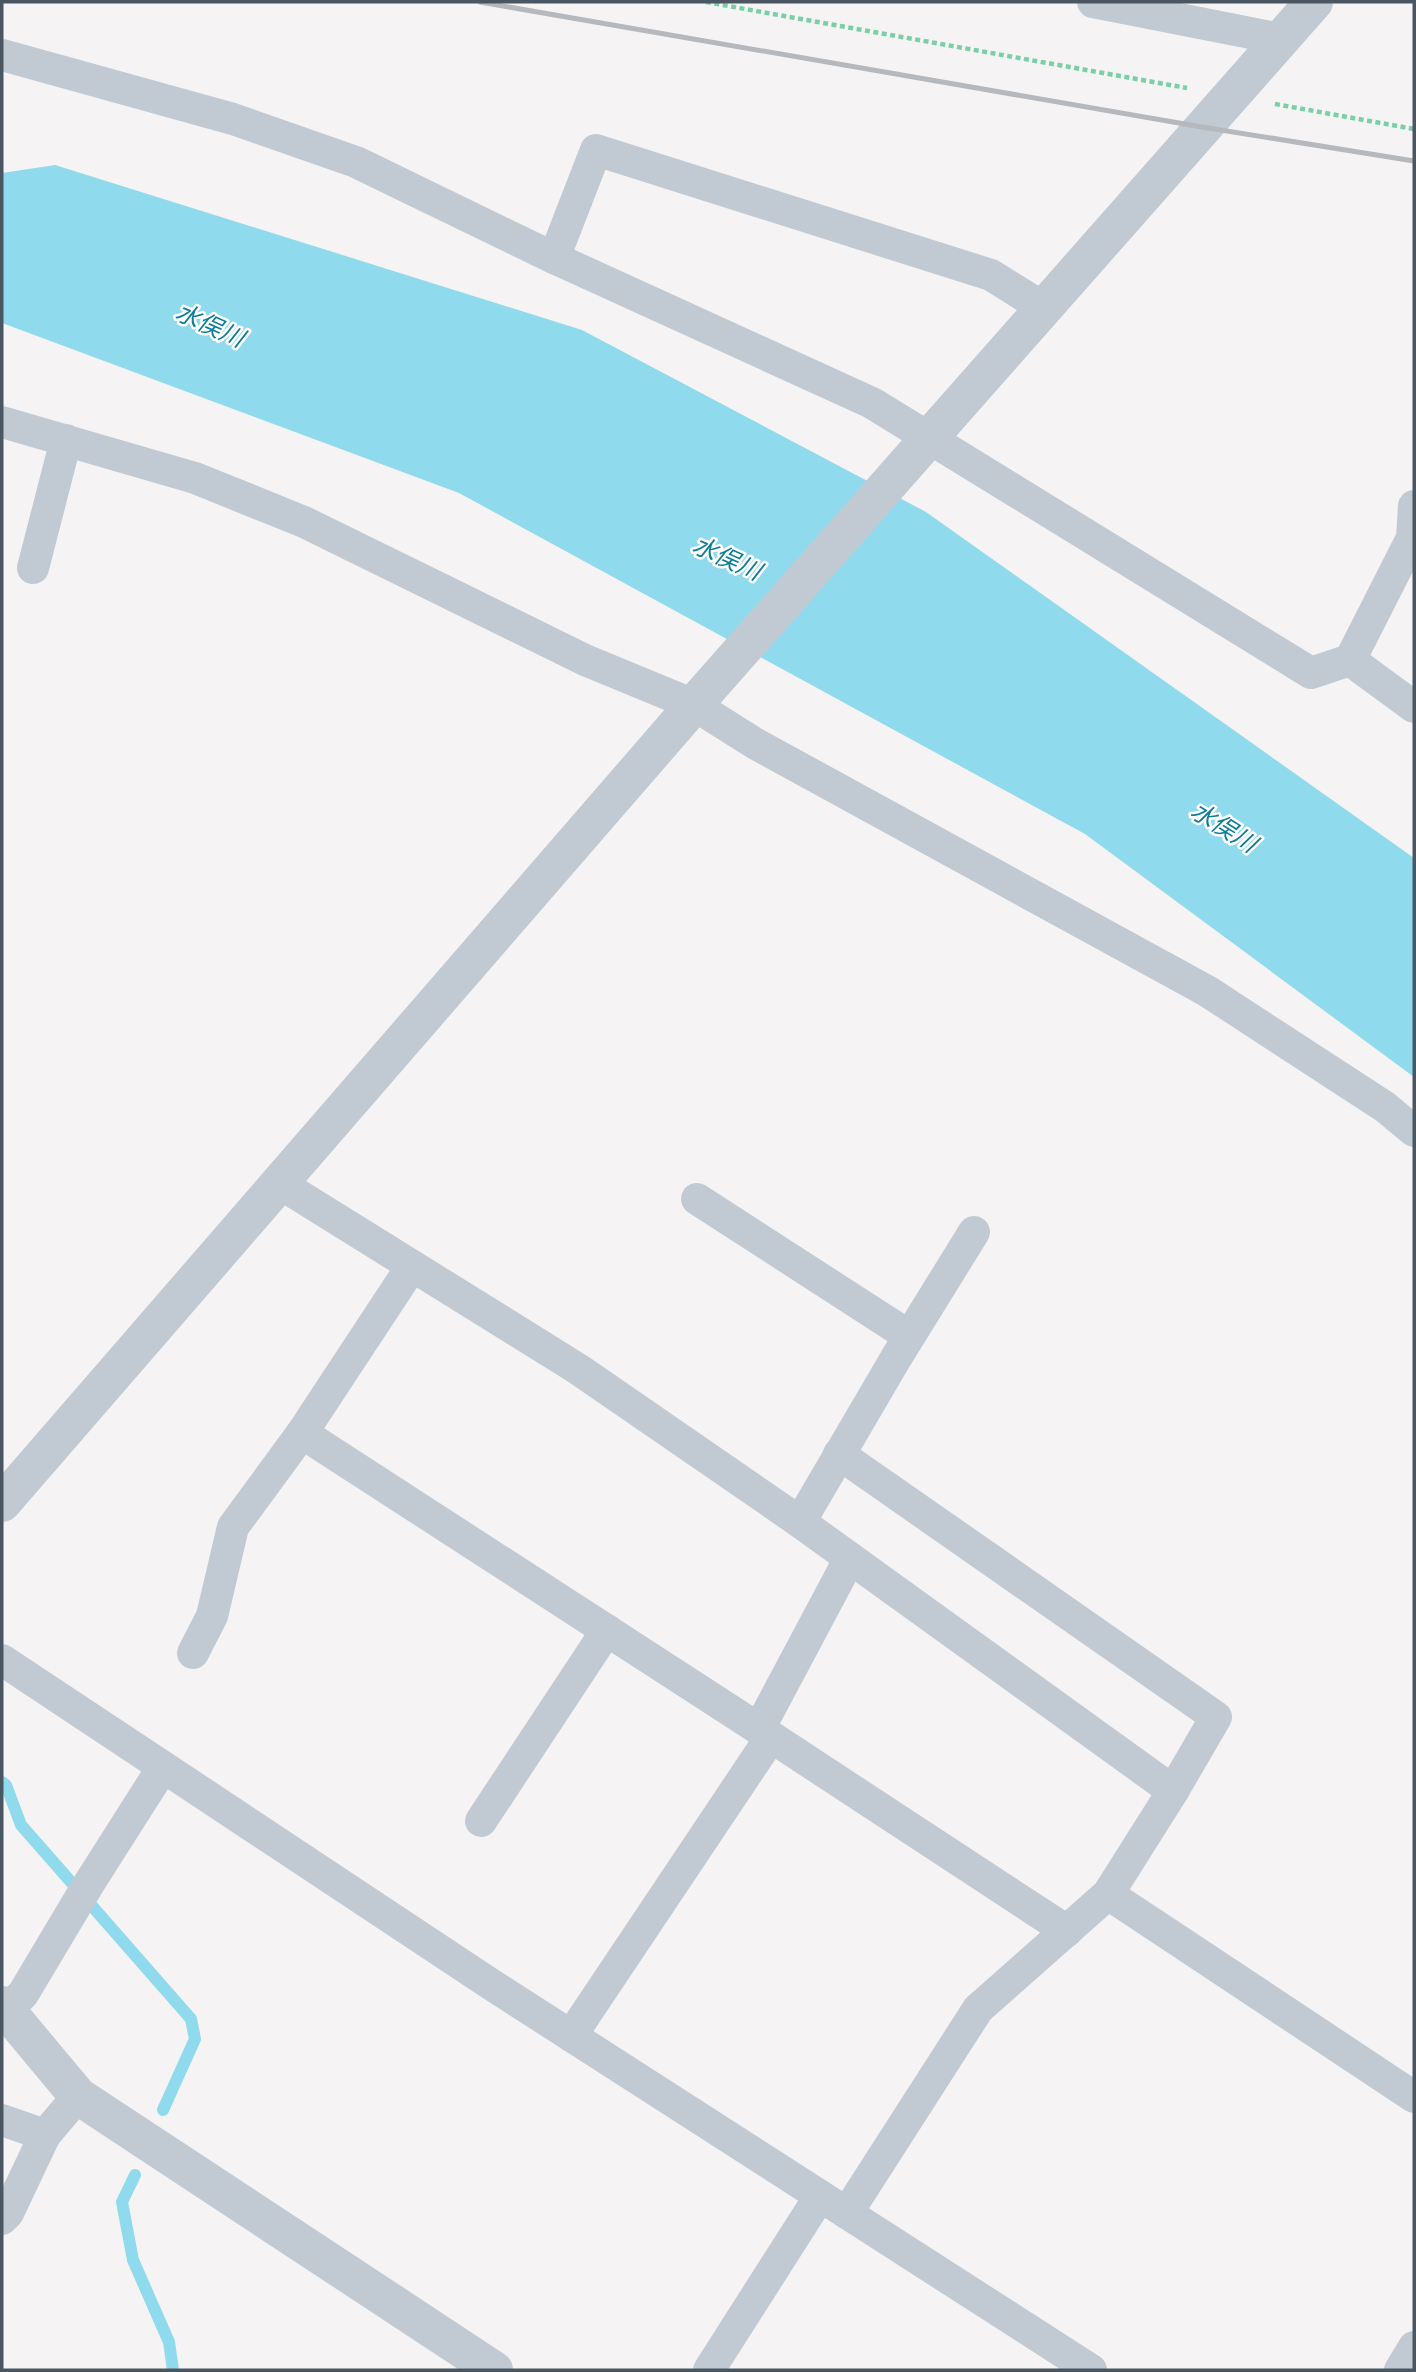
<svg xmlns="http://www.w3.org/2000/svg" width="1416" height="2372" viewBox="0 0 1416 2372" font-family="Arial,'Noto Sans JP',sans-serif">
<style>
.water{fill:#90daee}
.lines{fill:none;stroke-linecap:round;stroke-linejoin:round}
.stream{stroke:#90daee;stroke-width:12}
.path{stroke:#7ad0a6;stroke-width:4.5;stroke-dasharray:5 3.5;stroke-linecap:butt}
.minor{stroke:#c1cad2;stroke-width:32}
.tertiary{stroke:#c1cad2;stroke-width:38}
.rail{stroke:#b5b8bd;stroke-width:5}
.labels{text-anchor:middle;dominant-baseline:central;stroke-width:5;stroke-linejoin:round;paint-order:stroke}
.water-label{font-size:24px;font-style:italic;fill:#0c7c9b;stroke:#fff}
</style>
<rect width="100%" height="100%" fill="#f5f3f3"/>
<!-- water -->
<polygon class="water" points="55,165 582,330 926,512 1414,858 1414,1077 1085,834 459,493 2,323 2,173"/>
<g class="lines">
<!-- stream -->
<g class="stream">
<polyline points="2,1782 6,1785 21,1825 191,2019 195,2039 163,2110"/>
<polyline points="135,2175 122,2202 133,2260 169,2342 173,2370"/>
</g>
<!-- path -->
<g class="path">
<polyline points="706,2 1187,88"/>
<polyline points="1275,104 1414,129"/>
</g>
<!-- minor -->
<g class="minor">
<polyline points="1093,2 1281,39"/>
<polyline points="2,55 233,119 356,162 554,258 596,150 991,275 1044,308"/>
<polyline points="554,258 872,403 1311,673 1350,660 1414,707"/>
<polyline points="2,422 195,478 304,522 585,660 694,705 756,744 1207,991 1385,1107 1414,1131"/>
<polyline points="33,568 66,440"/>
<polyline points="1350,660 1412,538 1414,506"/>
<polyline points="279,1183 578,1369 800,1522 1173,1791 1108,1894 978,2009 847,2213"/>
<polyline points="697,1199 909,1336"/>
<polyline points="412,1266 302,1433 759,1729 850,1558"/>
<polyline points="839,1454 1216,1717 1173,1791"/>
<polyline points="800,1522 896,1358 974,1232"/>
<polyline points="193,1653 212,1616 233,1527 302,1433"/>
<polyline points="2,1660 489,1983 1091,2370"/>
<polyline points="759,1729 1067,1931"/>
<polyline points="481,1821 607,1630"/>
<polyline points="1108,1894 1414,2097"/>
<polyline points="6,2010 23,1994 88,1885 163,1767"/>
<polyline points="571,2036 771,1737"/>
<polyline points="2,2120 45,2135"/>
<polyline points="2,2219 8,2213 45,2135 78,2096"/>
<polyline points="709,2370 820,2196"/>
<polyline points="1400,2370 1414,2347"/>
</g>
<!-- tertiary -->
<g class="tertiary">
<polyline points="2,1503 705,692 1314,2"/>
<polyline points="2,2005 78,2096 494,2370"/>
</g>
<!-- rail -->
<polyline class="rail" points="480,2 1202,127 1414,161"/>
</g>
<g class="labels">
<!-- water labels -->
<g class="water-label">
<text transform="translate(210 325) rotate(24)">水俣川</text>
<text transform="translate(727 558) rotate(24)">水俣川</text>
<text transform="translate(1224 827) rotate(32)">水俣川</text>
</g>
</g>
<!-- border -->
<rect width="1416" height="2372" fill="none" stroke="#4a5661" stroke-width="7"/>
</svg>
